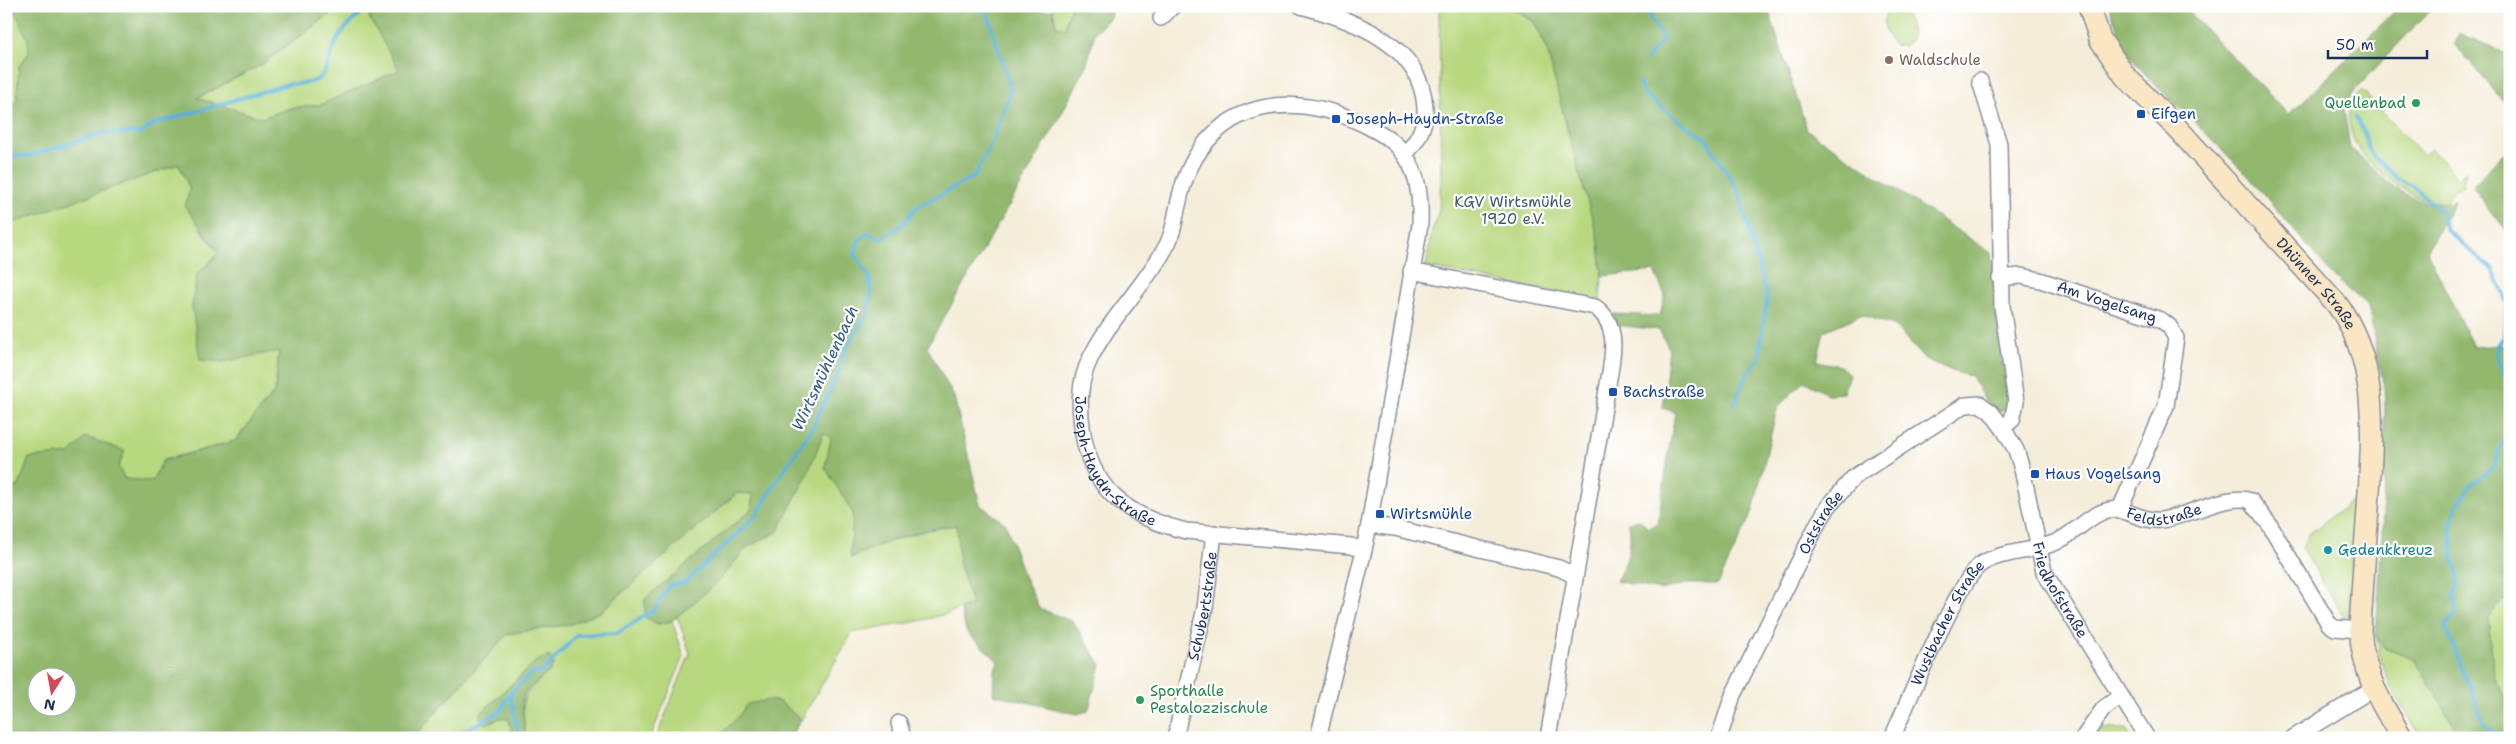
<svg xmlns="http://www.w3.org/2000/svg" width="2516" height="744" viewBox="0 0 2516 744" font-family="'Shantell Sans',sans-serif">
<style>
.green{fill:#b8d87f;stroke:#6a846e}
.forest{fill:#92b86e;stroke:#567466;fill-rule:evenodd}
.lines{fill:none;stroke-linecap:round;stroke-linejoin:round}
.stream{stroke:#5ab1d7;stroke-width:4}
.street-casing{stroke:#888e9c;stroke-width:18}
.secondary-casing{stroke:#888e9c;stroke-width:24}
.street{stroke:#fff;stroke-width:15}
.secondary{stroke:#fbe6c4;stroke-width:21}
.education-dot{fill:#8d6e63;stroke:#fff;stroke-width:2}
.leisure-dot{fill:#2e9e5b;stroke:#fff;stroke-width:2}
.transit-dot{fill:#1a4fb4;stroke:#fff;stroke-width:2}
.culture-dot{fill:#0f9aa8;stroke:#fff;stroke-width:2}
.labels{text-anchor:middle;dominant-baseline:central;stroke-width:4.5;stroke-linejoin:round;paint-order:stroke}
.education-label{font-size:15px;fill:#785e54;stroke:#fff;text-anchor:start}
.leisure-label{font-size:15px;fill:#27864d;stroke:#fff;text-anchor:end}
.transit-label{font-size:15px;fill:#164399;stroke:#fff;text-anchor:start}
.park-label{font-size:15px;fill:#425966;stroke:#fff}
.street-label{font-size:15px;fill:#1b2f5e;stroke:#fff}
.culture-label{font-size:15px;fill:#0d838f;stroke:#fff;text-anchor:start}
.water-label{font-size:16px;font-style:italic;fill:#315c88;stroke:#fff}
</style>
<rect width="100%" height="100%" fill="#fff"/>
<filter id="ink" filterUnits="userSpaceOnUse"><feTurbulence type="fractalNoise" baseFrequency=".02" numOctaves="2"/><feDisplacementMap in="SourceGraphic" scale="10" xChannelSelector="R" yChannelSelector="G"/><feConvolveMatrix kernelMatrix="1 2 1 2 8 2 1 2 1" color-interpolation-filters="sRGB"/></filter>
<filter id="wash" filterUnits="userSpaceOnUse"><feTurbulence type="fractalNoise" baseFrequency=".0096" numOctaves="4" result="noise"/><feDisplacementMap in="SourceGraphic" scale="20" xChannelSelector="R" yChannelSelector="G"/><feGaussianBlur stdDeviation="1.12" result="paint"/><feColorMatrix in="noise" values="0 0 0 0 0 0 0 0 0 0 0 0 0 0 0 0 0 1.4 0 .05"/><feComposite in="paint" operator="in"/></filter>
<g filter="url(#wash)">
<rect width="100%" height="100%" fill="#f4edd9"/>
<!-- green -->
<g class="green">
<polygon points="6,6 12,6 28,39 29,53 19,66 17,100 7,113 9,132 6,134"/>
<polygon points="341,6 363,6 400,70 320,105 290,108 262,118 196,99 261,65"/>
<polygon points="1053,6 1071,6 1065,28 1056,26"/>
<polygon points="1439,6 1508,6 1534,22 1546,46 1573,151 1599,241 1602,276 1600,302 1426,267 1431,234 1439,210 1441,179"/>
<path d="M1892,6C1907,9 1913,26 1911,39L1905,46L1894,45C1884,34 1879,16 1892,6Z"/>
<path d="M2362,90L2423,156L2431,149L2458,178L2466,171L2462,187L2455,189L2446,202C2440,202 2432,203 2427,201C2406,195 2361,161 2354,140C2349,128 2348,116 2349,102Z"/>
<polygon points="179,164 190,189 201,230 219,253 197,274 192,307 222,362 279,350 275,391 235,441 163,460 152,481 125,479 118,467 69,454 29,458 19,486 6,489 6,225"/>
<path d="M824,432L831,439L825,467L853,513L851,558C885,542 920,530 957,525L959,562L972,604C936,621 892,625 852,633L801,720L780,702L747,704L739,716L717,738H656L690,653L677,616L717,583L747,547L777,532L806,477Z"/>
<path d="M737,493L753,494L751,510L645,599V617L658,624L672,621L684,656L650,738H526C522,695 517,699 551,671L549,657L536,662L479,715L485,724L500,718L509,719L513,738H413L507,634L571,624L600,612Z"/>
<polygon points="2356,498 2349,613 2344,617 2302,548 2309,534"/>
<polygon points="2510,595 2510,705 2494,676 2488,616"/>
<path d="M2376,635L2383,648L2415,659L2461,738H2422C2398,700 2383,680 2376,635Z"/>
<polygon points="2100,729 2126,729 2131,738 2093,738"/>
</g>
<!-- forest -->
<g class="forest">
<path d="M12,6H341L261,65L197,98L262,118L290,108L320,105L399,70L363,6H1035L1036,11L1053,10L1056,26L1065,28L1071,6H1112L1110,18L1095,32L1086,67L1055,126L927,347L954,397L980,505L1006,524L1021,569L1039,608L1073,622L1101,665L1088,711L1077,714L993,694L994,672L998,661L967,633L960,610L972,604L959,562L957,525C919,529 885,542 850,558L853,513L825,467L831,439L824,432L806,477L777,532L747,547L717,583L672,621L658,624L645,617V599L751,510L753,494L737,493L600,612L571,624L507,634L413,738H6V489L19,486L29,458L69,454L86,437L125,451L118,467L125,479L152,481L163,461L235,441L275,391L279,351L222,362L200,360L192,307L197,274L219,253L185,206L190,189L179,164L6,225V134L9,132L7,113L17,100L19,66L29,53L28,39ZM68,676V706H38V676Z"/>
<path d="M1508,6H1767L1807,130L1991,253L1995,307L2009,407C1990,424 1980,387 1971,376L1957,373L1925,359L1894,325L1861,315L1824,331L1817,361L1840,366L1849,374L1843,393L1827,394L1804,381L1777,408L1753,511L1718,584H1686L1660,590L1616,581C1629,559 1632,547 1629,522L1640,520L1648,528L1658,523L1675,412L1663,408L1669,348L1659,330L1617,325L1613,314L1660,316L1665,295L1654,271L1602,276L1599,241L1573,151L1546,46L1534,22Z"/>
<path d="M2109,6H2183L2289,115L2396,10L2393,6L2432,8L2355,90L2344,109L2350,148C2379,173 2413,215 2455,201L2427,251L2473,347L2510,345V595L2488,617L2494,676L2510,705V738H2461L2415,659L2383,648L2376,635L2383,517L2385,404L2384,387L2368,306L2331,274L2250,178L2192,119L2157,87L2126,52Z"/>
<polygon points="2459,33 2510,55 2510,109 2454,44"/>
<polygon points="2510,147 2510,235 2472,186"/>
<path d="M549,656L554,663C548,679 524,685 522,702C522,713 525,726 526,738H513L509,719L500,718L485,724L479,715L536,661Z"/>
<polygon points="769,700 780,702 801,720 789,738 717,738 739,716 747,704"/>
</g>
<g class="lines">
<!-- stream -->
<g class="stream">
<polyline points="1644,6 1663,39 1647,59"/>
<polyline points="1639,83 1644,94 1684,125 1704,136 1739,192 1767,297 1759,358 1744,379 1735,404"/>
<polyline points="2355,117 2363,130 2368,148 2374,156 2399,180 2413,186 2440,210 2447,230 2493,270 2507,303 2505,337 2497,345 2497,355 2510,388"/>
<path d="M6,156H30L103,133H141L154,124L288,84C335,85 321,67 339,37C347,24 359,15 370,6"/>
<polyline points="2510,388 2505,400 2510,412"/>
<polyline points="510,693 519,738"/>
<polyline points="450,738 500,712 510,693 531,674 543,671 577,635 617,633 654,610 670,585 685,583 757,515 776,482 810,432 837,376 846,348 867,315 871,295 869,276 855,255 858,241 868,233 881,239 902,225 914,209 975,176 993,139 1011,90 985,6"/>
<polyline points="2500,738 2484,724 2446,629 2446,624 2456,616 2454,596 2458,586 2457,570 2453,558 2450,526 2458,504 2466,494 2468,486 2495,466 2498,452 2510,432"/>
</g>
</g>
</g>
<g filter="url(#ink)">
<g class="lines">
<defs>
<g id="street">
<path d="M1301,6C1354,20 1421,44 1425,107C1426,126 1418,141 1405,154"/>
<polyline points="1161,18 1173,6"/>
<polyline points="1980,81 1999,144 2002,306 2016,402 2012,420 2003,428"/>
<path d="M1411,271L1595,307C1624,327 1610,367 1606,396L1548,738"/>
<path id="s1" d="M2000,278L2021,276L2040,280L2161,320L2169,326L2176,338L2166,406L2119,511"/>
<polyline points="1369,525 1395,528 1559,568 1575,576"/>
<polyline points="899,723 903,738"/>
<path id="s2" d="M1175,738L1205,608L1214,533"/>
<path id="s3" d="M1318,738L1364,550L1369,525L1420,225C1421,200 1419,174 1404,154C1395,141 1384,135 1371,128C1326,104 1267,93 1223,126C1198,145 1184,175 1178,205C1175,218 1174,230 1168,243C1147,284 1110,317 1090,359C1079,382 1079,403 1082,427C1090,490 1127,517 1186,531L1351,546L1364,550"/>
<path id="s4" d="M1719,738L1733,695L1817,525L1828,507L1854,477L1957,410L1965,405L1980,404L1991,412L2003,428L2016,450L2022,469L2044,572L2147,738"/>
<path id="s5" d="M1892,738C1906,707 1959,578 1981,564C2002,551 2031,552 2054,543C2073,536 2089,514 2109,510C2125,507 2142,522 2160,520C2185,518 2228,492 2251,501L2269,524L2329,624L2335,628L2360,630"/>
<polyline points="2083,738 2104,708 2121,696"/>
<polyline points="2293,738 2374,688"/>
</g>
<g id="secondary">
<path id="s6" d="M2089,6L2100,39L2125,76L2177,128L2336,303C2381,362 2372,439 2368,509C2365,549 2362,590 2360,630C2364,676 2379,700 2402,738"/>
</g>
</defs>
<!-- street casing -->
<use href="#street" class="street-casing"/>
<!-- secondary casing -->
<use href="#secondary" class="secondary-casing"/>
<!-- street -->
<use href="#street" class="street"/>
<!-- secondary -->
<use href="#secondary" class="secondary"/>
</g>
</g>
<!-- markers -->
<circle class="education-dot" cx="1889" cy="60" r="5"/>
<g class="leisure-dot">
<circle cx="2416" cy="103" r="5"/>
<circle cx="1140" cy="700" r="5"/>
</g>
<g class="transit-dot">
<rect x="2136" y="109" width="10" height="10" rx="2.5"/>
<rect x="1331" y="114" width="10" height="10" rx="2.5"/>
<rect x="1608" y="387" width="10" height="10" rx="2.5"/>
<rect x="2030" y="469" width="10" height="10" rx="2.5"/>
<rect x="1375" y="509" width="10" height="10" rx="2.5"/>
</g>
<circle class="culture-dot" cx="2328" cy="550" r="5"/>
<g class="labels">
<!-- education labels -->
<g class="education-label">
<text x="1899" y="60">Waldschule</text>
</g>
<!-- leisure labels -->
<g class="leisure-label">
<text x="2406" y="103">Quellenbad</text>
<text x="1150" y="691" text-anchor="start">Sporthalle<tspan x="1150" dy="17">Pestalozzischule</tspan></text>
</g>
<!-- transit labels -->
<g class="transit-label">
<text x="2151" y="114">Eifgen</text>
<text x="1346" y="119">Joseph-Haydn-Straße</text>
<text x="1623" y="392">Bachstraße</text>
<text x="2045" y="474">Haus Vogelsang</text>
<text x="1390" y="514">Wirtsmühle</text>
</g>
<!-- park labels -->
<g class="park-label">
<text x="1513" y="202">KGV Wirtsmühle<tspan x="1513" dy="17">1920 e.V.</tspan></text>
</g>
<!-- street labels -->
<g class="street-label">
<text stroke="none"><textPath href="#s6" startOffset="362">Dhünner Straße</textPath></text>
<text stroke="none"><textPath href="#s1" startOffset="111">Am Vogelsang</textPath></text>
<text stroke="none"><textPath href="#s3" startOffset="1186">Joseph-Haydn-Straße</textPath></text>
<text stroke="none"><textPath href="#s5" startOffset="394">Feldstraße</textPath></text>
<text stroke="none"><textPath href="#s4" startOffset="239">Oststraße</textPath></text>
<text stroke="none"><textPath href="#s4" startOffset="650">Friedhofstraße</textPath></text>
<text stroke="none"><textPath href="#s2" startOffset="135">Schubertstraße</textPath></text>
<text stroke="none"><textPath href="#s5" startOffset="128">Wustbacher Straße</textPath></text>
</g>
<!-- culture labels -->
<g class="culture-label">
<text x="2338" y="550">Gedenkkreuz</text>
</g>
<!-- water labels -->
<g class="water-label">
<text transform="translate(825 368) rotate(-65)">Wirtsmühlenbach</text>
</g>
</g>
<!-- margin -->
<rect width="2516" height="744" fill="none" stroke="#fff" stroke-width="25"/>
<!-- north arrow -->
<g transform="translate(52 692) rotate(191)"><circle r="24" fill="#ffffff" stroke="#a4acbf"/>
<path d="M0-4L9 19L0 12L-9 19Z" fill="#d1495b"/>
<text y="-8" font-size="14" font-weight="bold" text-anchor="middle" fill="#1b2f5e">N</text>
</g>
<!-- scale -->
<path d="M2328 50v8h99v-8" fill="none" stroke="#1b2f5e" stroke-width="2.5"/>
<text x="2336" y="50" font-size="15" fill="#1b2f5e" stroke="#ffffff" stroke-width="4" paint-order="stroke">50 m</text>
</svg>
